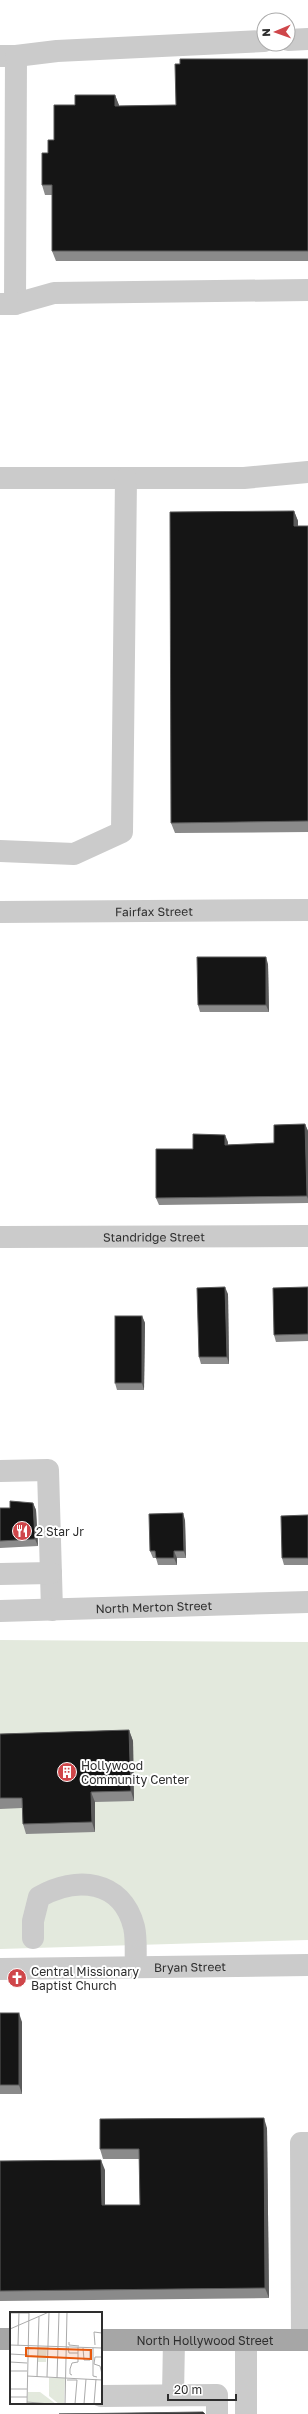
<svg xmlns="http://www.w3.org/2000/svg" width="308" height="2414" viewBox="0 0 308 2414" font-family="'Golos Text',sans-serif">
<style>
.green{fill:#e3e9dd}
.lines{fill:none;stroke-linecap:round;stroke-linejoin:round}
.minor{stroke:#cbcbcb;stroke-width:22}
.major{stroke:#a6a6a6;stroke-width:22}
.wall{fill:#8a8a8a}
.shaded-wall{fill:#5b5b5b}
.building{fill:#151515;stroke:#5b5b5b}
.labels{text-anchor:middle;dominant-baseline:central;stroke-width:4;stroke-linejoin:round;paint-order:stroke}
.street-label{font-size:12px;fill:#2e2e2e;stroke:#fff}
.poi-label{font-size:12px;fill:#2e2e2e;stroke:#fff;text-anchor:start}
.inset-road{fill:none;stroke:#ababab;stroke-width:1}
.view{fill:#e8590c;fill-opacity:0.15;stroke:#e8590c;stroke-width:2}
.inset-edge{fill:none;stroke:#2e2e2e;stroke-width:2}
</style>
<rect width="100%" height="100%" fill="#fff"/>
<!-- green -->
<polygon class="green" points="0,1640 308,1642 308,1940 0,1949"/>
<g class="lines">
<!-- minor -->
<g class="minor">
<polyline points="288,40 308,39"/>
<polyline points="0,56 16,56 15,304"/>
<polyline points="16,56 57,51 264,41"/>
<polyline points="0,304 15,304 54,293 308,290"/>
<polyline points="0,478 244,478 308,472"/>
<polyline points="0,851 74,854 122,832 126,478"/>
<path id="s1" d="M0,912L308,910"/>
<path id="s2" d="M0,1237L308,1236"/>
<polyline points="0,1471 48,1470 52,1610"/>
<polyline points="0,1574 51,1573"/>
<path id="s3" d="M0,1611L308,1602"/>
<path d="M33,1938V1921L39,1897C76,1876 122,1879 134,1927C137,1940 135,1955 136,1967"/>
<path id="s4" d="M0,1969L308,1965"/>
<polyline points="302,2340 301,2143 308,2143"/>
<polyline points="173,2395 174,2340"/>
<polyline points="101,2396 217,2395 217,2414"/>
<polyline points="246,2414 246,2341"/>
</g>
<!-- major -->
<g class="major">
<polyline points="0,2339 11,2339"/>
<path id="s5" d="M101,2340H308"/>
</g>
</g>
<!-- wall -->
<g class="wall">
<polygon points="308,59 308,261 56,261 52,251 52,195 45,195 42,185 48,153 54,140 75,105 115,95 119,106 176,105"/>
<polygon points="294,511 298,521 298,526 308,526 308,832 175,833 171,823"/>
<polygon points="268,964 269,1012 200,1012 198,1005"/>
<polygon points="305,1124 308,1131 308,1203 159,1205 156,1198 193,1149 228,1142 228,1145 274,1143"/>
<polygon points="308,1287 308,1341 276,1342 274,1335"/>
<polygon points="228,1294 229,1364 201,1364 199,1357"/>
<polygon points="142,1316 145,1323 144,1390 117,1390 115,1383"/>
<polygon points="33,1503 36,1510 38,1546 0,1548 0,1508 10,1508"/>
<polygon points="308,1515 308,1565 284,1565 282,1558"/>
<polygon points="185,1520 186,1558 177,1558 177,1565 158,1565 156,1558 153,1558 150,1551"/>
<polygon points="129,1730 133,1741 134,1801 95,1802 95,1832 26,1834 23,1824 22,1808 0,1809 0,1734"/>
<polygon points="0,2013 22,2022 22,2094 0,2094"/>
<polygon points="267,2128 269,2298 0,2301 0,2161 105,2170 105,2205 140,2205 139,2159 103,2159 100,2149"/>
</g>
<!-- shaded-wall -->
<g class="shaded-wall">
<polygon points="115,95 119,105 119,116 115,106"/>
<polygon points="294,511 298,521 298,536 294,526"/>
<polygon points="266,957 268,964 269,1012 266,1005"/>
<polygon points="305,1124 308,1131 308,1199 307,1196"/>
<polygon points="225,1135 228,1142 227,1152 225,1145"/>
<polygon points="225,1287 228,1294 229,1364 227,1357"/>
<polygon points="142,1316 145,1323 144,1390 142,1383"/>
<polygon points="33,1503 36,1510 38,1546 35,1539"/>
<polygon points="183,1513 185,1520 186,1558 184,1551"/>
<polygon points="174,1551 177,1558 177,1565 174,1558"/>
<polygon points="129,1730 133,1741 134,1801 131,1791"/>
<polygon points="91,1792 95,1802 95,1832 92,1822"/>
<polygon points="19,2013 22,2022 22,2094 19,2085"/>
<polygon points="264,2118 267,2128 269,2298 265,2288"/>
<polygon points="101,2160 105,2170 105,2215 102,2205"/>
</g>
<!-- building -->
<g class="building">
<polygon points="180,59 308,59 308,251 52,251 52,185 42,185 42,153 48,153 48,140 54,140 54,105 75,105 75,95 115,95 115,106 176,105 175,64 180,64"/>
<polygon points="294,511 294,526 308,526 308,821 171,823 170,512"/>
<polygon points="197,957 266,957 266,1005 198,1005"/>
<polygon points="305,1124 307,1196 156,1198 156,1149 193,1149 193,1134 225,1135 225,1145 274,1143 274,1125"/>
<polygon points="225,1287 227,1357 199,1357 197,1288"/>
<polygon points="308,1287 308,1334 274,1335 273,1288"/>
<rect x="115" y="1316" width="27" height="67"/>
<polygon points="10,1501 33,1503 35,1539 0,1541 0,1508 10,1508"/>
<polygon points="183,1513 184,1551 174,1551 174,1558 156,1558 155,1551 150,1551 149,1514"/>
<polygon points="308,1515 308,1558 282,1558 281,1516"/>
<polygon points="129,1730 131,1791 91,1792 92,1822 23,1824 22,1798 0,1798 0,1734"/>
<rect x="0" y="2013" width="19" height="72"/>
<polygon points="264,2118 265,2288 0,2291 0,2161 101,2160 102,2205 140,2205 139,2149 100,2149 100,2119"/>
<polygon points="203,2412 205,2414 59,2414"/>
</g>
<!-- icons -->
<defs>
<symbol id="restaurant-disc" viewBox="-11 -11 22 22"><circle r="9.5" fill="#cf464a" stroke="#fff"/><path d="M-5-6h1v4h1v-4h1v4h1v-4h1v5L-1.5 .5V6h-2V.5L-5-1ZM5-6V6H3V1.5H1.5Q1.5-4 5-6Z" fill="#fff"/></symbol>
<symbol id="building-disc" viewBox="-11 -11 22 22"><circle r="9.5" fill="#cf464a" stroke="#fff"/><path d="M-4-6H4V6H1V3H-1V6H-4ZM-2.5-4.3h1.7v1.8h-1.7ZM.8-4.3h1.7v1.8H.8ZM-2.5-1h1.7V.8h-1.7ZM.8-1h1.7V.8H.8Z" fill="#fff"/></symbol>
<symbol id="church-disc" viewBox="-11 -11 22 22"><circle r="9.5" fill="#cf464a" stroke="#fff"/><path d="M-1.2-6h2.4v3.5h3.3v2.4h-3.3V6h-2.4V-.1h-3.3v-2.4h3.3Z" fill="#fff"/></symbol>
</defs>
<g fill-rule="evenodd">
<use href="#restaurant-disc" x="11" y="1520" width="22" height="22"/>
<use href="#building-disc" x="56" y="1761" width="22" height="22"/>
<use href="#church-disc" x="6" y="1967" width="22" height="22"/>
</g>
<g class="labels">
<!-- street labels -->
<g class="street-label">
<text stroke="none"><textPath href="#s1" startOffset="154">Fairfax Street</textPath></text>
<text stroke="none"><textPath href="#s2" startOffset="154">Standridge Street</textPath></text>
<text stroke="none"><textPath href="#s3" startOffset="154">North Merton Street</textPath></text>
<text stroke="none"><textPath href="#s4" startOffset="190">Bryan Street</textPath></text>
<text stroke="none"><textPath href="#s5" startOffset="104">North Hollywood Street</textPath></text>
</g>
<!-- poi labels -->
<g class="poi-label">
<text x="36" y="1531">2 Star Jr</text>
<text x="81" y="1765">Hollywood<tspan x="81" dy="14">Community Center</tspan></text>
<text x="31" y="1971">Central Missionary<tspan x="31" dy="14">Baptist Church</tspan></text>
</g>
</g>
<!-- overview -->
<g transform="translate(10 2312)">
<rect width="92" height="92" fill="#fff"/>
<path d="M28,35H37L36,50H28ZM39,66H55L54,92H49L39,84ZM18,80H30L46,92H17Z" fill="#e3e9dd"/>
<path class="inset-road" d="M0,1H19M0,17L39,0M59,30V33L69,34M0,33L92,36M8,33L9,0M85,33L84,20L92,21M58,35L59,41H68M73,36L74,48H80V39M83,36V64L87,65M0,42L18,43M92,45H85L84,52L90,54L92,62M0,50L17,51M0,59H17M62,63L60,62V57L62,51L68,50V35M17,64L92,68M27,65L29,5M37,65L39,0M47,66L49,0M57,68H67L65,92M0,77H17M0,85H17M17,90L40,92M17,92L19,0M55,92L57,0M74,92L76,67M84,92L86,67"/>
<path class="view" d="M16,36L81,38V47L16,44Z"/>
<rect width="92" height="92" class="inset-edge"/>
</g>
<!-- north arrow -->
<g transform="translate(276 32) rotate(268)"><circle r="19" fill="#ffffff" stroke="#ababab"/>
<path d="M0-3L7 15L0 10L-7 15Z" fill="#cf464a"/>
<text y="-6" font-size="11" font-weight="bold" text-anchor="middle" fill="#2e2e2e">N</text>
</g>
<!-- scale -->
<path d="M168 2394v6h68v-6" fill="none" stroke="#2e2e2e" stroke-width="2"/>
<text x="174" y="2394" font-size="12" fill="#2e2e2e" stroke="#ffffff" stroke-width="3" paint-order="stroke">20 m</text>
</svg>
